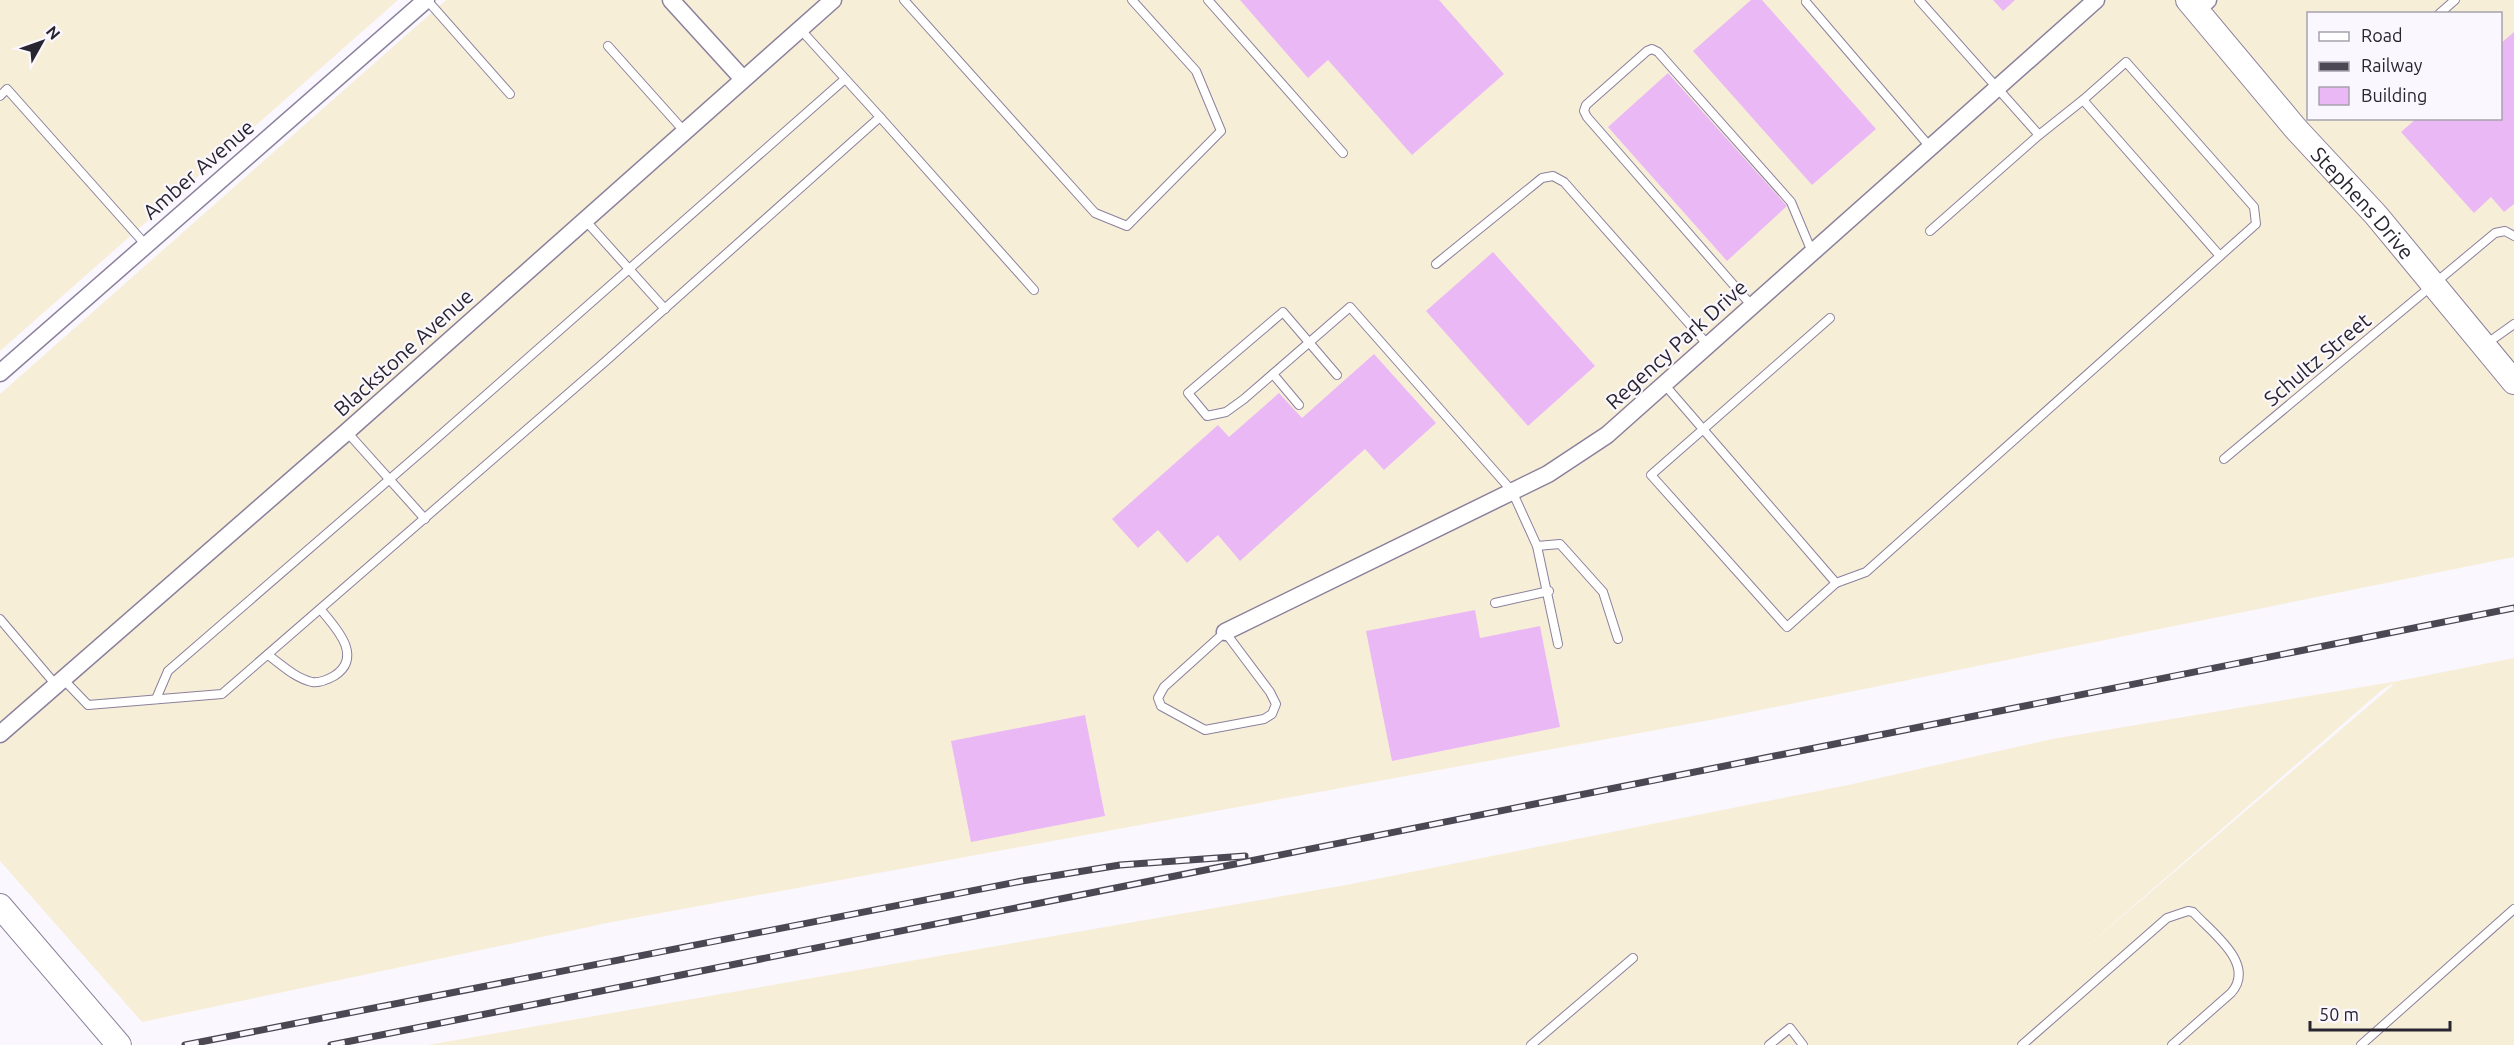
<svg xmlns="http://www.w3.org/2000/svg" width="2514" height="1045" viewBox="0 0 2514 1045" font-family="Ubuntu,sans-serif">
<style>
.industrial{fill:#f7eed8;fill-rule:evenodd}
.building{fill:#eab9f5}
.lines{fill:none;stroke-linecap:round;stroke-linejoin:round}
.lane-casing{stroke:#8b809c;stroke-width:10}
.street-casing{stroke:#8b809c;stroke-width:19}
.secondary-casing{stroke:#8b809c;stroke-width:26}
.lane{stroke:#fff;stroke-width:8}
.street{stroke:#fff;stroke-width:16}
.secondary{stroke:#fff;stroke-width:24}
.rail-casing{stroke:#4c4853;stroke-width:7}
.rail{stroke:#faf7fe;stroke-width:4.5;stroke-dasharray:14;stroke-linecap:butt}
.labels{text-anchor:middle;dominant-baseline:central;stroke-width:4.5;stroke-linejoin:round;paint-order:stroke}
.street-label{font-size:21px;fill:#292530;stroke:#faf7fe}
</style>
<rect width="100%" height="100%" fill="#faf7fe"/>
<!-- industrial -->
<g class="industrial">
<polygon points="0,0 398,0 0,351"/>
<path d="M446,0H2514V557L1716,719L612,922L142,1022L0,861V394ZM2308,14H2500V118H2308Z"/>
<path d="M2514,658V1045H428L1346,885L1848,785L2052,739L2398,681ZM2392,684L2393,685L2071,960L2382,690Z"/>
</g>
<!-- building -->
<g class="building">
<polygon points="1240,0 1439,0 1504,74 1412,155 1328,60 1308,78"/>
<polygon points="1751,0 1762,0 1876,129 1812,185 1693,51"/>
<polygon points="1993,0 2015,0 2003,11"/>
<polygon points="2514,32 2514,204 2504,212 2491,197 2474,213 2401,132 2417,118 2500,118 2500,44"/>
<polygon points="1668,73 1787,206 1727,261 1608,127"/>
<polygon points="1493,252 1595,366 1528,426 1426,311"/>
<polygon points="1374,354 1436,423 1384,470 1365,449 1240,561 1218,535 1187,563 1158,530 1138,548 1112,519 1218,425 1229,437 1279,393 1302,418"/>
<polygon points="1475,610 1480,638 1540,626 1560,727 1392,761 1366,631"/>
<polygon points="1085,715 1105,816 971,842 951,741"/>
</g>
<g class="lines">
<defs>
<g id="lane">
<polyline points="427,0 510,94"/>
<polyline points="904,0 1095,213 1127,226 1221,131 1196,71 1132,0"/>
<polyline points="1208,0 1343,153"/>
<polyline points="1806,2 1930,147"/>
<polyline points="2439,14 2455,0"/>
<polyline points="608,46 684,131"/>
<polyline points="0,96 7,89 145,244"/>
<polyline points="2083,100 2126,62 2254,207 2256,224 2220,256"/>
<polyline points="880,117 1034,290"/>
<polyline points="585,220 665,309"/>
<polyline points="1930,231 2039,135"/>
<polyline points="1436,264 1542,178 1553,176 1564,182 1708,345"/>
<polyline points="1752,306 1587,117 1584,111 1586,105 1647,51 1652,49 1658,52 1791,202 1812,252"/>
<polyline points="1830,318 1651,475 1787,627 1836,583"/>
<polyline points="2486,344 2514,324"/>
<polyline points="1273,374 1299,405"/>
<polyline points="1337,375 1283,312 1188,393 1207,416 1226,412 1244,399 1350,307 1512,491 1537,546 1558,644"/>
<polyline points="1664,384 1836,583 1866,572 2220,256 2083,100 2039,135 1919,0"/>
<polyline points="347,432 425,519"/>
<polyline points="2224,459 2495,233 2505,231 2514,236"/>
<polyline points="1537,546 1560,544 1603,592 1618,639"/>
<polyline points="1495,603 1549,591"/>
<polyline points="0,619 56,685"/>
<polygon points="1225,632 1270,692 1276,704 1272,714 1264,719 1205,730 1161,706 1158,698 1164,687"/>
<path d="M268,655C282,665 295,678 312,682C320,683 327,680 334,676C364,657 336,628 321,610"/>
<polyline points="63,679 88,705 222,694 607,360 880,117 800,29"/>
<polyline points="156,699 168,671 428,446 845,79"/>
<polyline points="1531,1045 1633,958"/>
<polyline points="1769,1045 1790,1028 1803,1045"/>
<path d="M2022,1045L2167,918L2188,911L2193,912C2211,932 2257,964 2231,993L2172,1045"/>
<polyline points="2361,1045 2514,909"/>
</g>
<g id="street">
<polyline points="671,0 743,79"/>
<polyline points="2197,10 2208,0"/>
<polyline points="0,373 426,0"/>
<polyline points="1225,632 1548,474 1607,435 2096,0"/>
<polyline points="0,734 342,436 833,0"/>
</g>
<g id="secondary">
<path id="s1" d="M2188,0L2296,129L2376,215L2514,382"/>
<polyline points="0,906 119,1045"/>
</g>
</defs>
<!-- lane casing -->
<use href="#lane" class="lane-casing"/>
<!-- street casing -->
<use href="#street" class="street-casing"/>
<!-- secondary casing -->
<use href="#secondary" class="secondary-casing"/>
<!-- lane -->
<use href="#lane" class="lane"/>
<!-- street -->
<use href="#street" class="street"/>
<!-- secondary -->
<use href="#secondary" class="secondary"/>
<defs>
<g id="rail">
<polyline points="185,1045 1022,881 1120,865 1245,856"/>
<polyline points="331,1045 2514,608"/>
</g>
</defs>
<!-- rail casing -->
<use href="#rail" class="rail-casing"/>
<!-- rail -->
<use href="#rail" class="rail"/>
</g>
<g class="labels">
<!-- street labels -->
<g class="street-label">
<text transform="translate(198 169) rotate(-41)">Amber Avenue</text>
<text stroke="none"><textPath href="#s1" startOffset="268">Stephens Drive</textPath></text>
<text transform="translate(1676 344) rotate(-42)">Regency Park Drive</text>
<text transform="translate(403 352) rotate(-42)">Blackstone Avenue</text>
<text transform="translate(2317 359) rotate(-40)">Schultz Street</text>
</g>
</g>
<!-- legend -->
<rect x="2307" y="12" width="195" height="108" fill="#faf7fe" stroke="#a6a3ac" stroke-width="1.5"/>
<rect x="2319" y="32" width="30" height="9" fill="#ffffff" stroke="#a6a3ac" stroke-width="1.5"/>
<text x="2361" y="42" font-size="18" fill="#292530">Road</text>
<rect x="2319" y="62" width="30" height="9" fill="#4c4853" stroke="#a6a3ac" stroke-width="1.5"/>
<text x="2361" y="72" font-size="18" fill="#292530">Railway</text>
<rect x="2319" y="87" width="30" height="18" fill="#eab9f5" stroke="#a6a3ac" stroke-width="1.5"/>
<text x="2361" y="102" font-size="18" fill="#292530">Building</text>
<!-- north arrow -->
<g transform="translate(42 42) rotate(50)" stroke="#faf7fe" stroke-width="4.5" paint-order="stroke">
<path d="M0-4.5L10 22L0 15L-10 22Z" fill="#292530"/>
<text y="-9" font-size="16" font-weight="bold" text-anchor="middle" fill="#292530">N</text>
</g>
<!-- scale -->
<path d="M2310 1021v9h140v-9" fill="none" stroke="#292530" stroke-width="3"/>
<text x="2319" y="1021" font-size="18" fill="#292530" stroke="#faf7fe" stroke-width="4.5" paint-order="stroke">50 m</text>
</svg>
